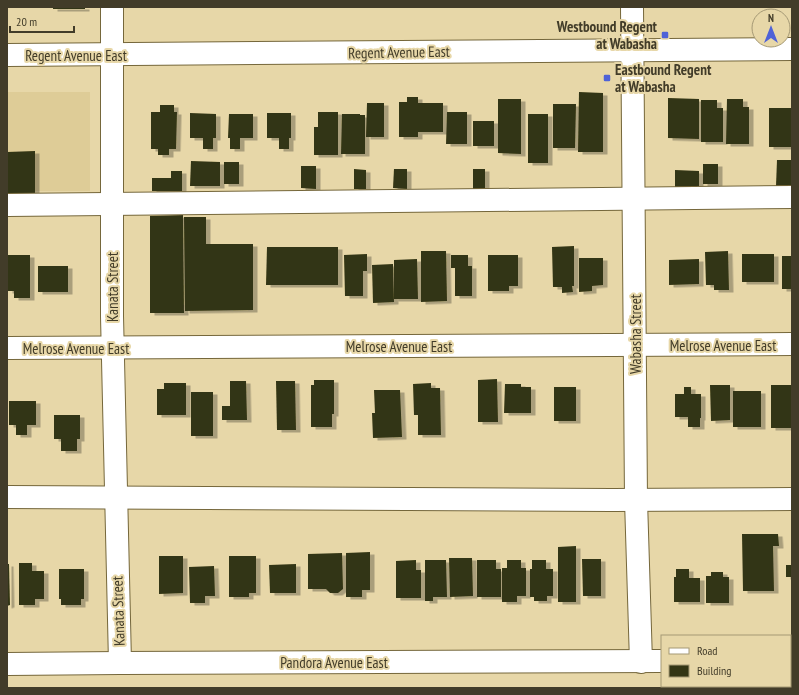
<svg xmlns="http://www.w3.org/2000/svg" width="799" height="695" viewBox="0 0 799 695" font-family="'PT Sans Narrow',sans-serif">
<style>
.built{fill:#decc97}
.building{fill:#333514;filter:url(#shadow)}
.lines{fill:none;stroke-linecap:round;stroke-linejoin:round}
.minor-casing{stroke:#75673b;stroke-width:24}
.major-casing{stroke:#75673b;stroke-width:24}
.minor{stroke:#fff;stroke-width:22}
.major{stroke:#fff;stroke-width:22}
.poi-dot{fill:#4f62d7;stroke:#e7d7a8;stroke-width:1.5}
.labels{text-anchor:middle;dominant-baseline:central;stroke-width:4;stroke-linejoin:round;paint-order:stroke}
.poi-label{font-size:15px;font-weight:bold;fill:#423c29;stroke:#e7d7a8;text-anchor:end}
.street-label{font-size:15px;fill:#423c29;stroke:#e7d7a8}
</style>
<defs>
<filter id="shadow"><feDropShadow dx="4.5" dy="2.5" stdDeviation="0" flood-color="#0004"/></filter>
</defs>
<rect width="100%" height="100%" fill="#e7d7a8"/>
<!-- built -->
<rect class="built" x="7" y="92" width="83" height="99"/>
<!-- building -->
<g class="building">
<rect x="53" y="7" width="32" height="2"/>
<polygon points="579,92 603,93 603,152 578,152"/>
<polygon points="407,97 418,97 418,103 443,103 443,132 418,132 418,137 399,137 399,102 407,102"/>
<polygon points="668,98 699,99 699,139 668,138"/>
<polygon points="498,99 521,99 521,154 498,153"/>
<polygon points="727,99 743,99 743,107 749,107 749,144 726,144"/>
<polygon points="701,100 717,100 717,108 723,108 723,142 701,142"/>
<polygon points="367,103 384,103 384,137 366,137"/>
<polygon points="553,104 576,104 575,148 553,148"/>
<polygon points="160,105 174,105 174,112 177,112 176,149 169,149 169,155 158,155 158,149 151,149 151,112 160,112"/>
<rect x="769" y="108" width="23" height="39"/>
<polygon points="318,112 338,112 338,155 314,155 314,127 318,127"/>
<polygon points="447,112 467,112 467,144 446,144"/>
<polygon points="190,113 216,114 216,138 213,138 213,149 203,149 203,138 190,138"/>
<polygon points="267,113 291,113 291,138 289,138 289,149 279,149 279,138 267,138"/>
<polygon points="229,114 253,114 253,138 240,138 240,149 230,149 230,138 228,138"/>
<polygon points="342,114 360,114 360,115 365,115 365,154 341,154"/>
<rect x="528" y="114" width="20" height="49"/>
<rect x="473" y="121" width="21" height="25"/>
<polygon points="35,151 35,194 7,194 7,152"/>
<polygon points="777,160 792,160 792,186 776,186"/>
<polygon points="191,161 220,162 220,186 190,186"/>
<rect x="224" y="162" width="15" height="22"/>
<rect x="703" y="164" width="15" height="20"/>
<polygon points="301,166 316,166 316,189 301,188"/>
<polygon points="354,169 366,170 366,189 354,189"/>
<polygon points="394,169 407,169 407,189 393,188"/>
<rect x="473" y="169" width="12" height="20"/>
<polygon points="675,170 699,171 699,187 675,187"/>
<polygon points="171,171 182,171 182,191 152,191 152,178 171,178"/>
<polygon points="183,215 184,313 150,313 150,216"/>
<polygon points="184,217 206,217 206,244 253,244 253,310 185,311"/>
<polygon points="574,246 574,286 572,286 573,292 562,293 562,287 553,287 552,247"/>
<polygon points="267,247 338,247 338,285 266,285"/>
<polygon points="421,251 446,251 447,301 421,302"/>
<polygon points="728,251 729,290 714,290 714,285 706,285 705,252"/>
<polygon points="367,254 367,271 363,271 363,296 345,296 344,255"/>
<rect x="742" y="254" width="32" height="28"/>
<polygon points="8,255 30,255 30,298 14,298 14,291 8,291"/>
<polygon points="451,255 468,255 468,266 472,266 472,296 455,296 455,268 451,268"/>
<polygon points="488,255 518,255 518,286 509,286 509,291 488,291"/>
<rect x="782" y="256" width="10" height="33"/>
<polygon points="579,258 603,258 603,285 592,286 592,291 579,292"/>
<polygon points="417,259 418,299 394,299 394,260"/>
<polygon points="699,259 699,284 669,285 669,260"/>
<polygon points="393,264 394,302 373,303 372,265"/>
<rect x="38" y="266" width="30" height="26"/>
<polygon points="497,379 498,422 478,422 478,380"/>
<polygon points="314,380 334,380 334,414 332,414 332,427 311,427 311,385 314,385"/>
<polygon points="230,381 246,381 247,420 222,420 222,406 230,406"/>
<polygon points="276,381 295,381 296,430 277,430"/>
<polygon points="164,383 186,383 186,415 157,415 157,389 164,389"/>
<polygon points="431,383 431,388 440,388 441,435 418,435 418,415 414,415 413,384"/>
<polygon points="505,384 521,384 521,387 531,387 531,413 504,413"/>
<polygon points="710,385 730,385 730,420 711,421"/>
<rect x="771" y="385" width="21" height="43"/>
<rect x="554" y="387" width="22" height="34"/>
<polygon points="684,387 691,387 691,394 701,394 701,418 700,418 700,427 688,427 688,417 675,417 675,394 684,394"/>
<polygon points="374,390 400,390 402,437 373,438 372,413 375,413"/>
<rect x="733" y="391" width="28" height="36"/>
<rect x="191" y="392" width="22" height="44"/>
<polygon points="9,401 36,401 36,425 27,425 27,435 16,435 16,425 9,425"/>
<polygon points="54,415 80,415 80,439 77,439 77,451 61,451 61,439 54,439"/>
<polygon points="742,534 778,534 779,546 773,546 774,591 743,591"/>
<polygon points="576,546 576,602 558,602 558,547"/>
<polygon points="370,552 370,590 362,590 362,597 346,597 346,553"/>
<polygon points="342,553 343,589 338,593 330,593 326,589 308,589 308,554"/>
<polygon points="159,556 183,556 183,593 159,594"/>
<polygon points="229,556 256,556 256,593 249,593 249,597 229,597"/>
<polygon points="449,558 472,558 473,596 450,597"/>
<polygon points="582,559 601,559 601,596 583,596"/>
<polygon points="416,560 416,570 421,570 421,598 396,598 396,561"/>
<polygon points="425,560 446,560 447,597 433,597 433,601 425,601"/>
<polygon points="477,560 496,560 496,569 501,569 501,597 477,597"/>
<polygon points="507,560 521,560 521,568 526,568 526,596 517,596 517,602 502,602 502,568 507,568"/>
<polygon points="532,560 546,560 546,569 553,569 553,596 547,596 547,601 534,601 534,597 530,597 530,569 532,569"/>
<polygon points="19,563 32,563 32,571 44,571 44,599 35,599 35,605 19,605"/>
<polygon points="7,564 9,564 10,605 7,606"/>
<polygon points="296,564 296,593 270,593 269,565"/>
<rect x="786" y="565" width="6" height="12"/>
<polygon points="214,566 215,596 205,596 205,603 190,603 189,567"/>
<polygon points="59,569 84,569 84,599 81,599 81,605 61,605 61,599 59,599"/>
<polygon points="676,569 689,569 689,578 700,578 700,602 674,602 674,577 676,577"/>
<polygon points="711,572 723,572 723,577 729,577 729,603 706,603 706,576 711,576"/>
</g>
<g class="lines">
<defs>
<g id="minor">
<polyline points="112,7 112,316 120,663"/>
<polyline points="632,7 636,500 641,662"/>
<polyline points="7,55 792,49"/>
<polyline points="7,205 792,197"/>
<polyline points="7,348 792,344"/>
<polyline points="7,497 612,500 792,499"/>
</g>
<g id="major">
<polyline points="790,660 792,660"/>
<polyline points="7,664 120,663 662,661"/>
</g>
</defs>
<!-- minor casing -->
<use href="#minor" class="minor-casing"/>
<!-- major casing -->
<use href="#major" class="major-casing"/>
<!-- minor -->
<use href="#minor" class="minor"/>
<!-- major -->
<use href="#major" class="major"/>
</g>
<!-- markers -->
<g class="poi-dot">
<rect x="661" y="31" width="8" height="8" rx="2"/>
<rect x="603" y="74" width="8" height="8" rx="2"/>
</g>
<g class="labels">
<!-- poi labels -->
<g class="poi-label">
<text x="657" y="26">Westbound Regent<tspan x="657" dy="17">at Wabasha</tspan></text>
<text x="615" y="69" text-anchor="start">Eastbound Regent<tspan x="615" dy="17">at Wabasha</tspan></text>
</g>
<!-- street labels -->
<g class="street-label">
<text transform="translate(399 52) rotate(-1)">Regent Avenue East</text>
<text x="76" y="55">Regent Avenue East</text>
<text transform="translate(112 287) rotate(-90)">Kanata Street</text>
<text transform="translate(635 334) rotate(-90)">Wabasha Street</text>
<text x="723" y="345">Melrose Avenue East</text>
<text x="399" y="346">Melrose Avenue East</text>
<text x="76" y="348">Melrose Avenue East</text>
<text transform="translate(118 611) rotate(-92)">Kanata Street</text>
<text x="334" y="662">Pandora Avenue East</text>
</g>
</g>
<!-- border -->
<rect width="799" height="695" fill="none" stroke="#423c29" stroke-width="16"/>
<!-- legend -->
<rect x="661" y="635" width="130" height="52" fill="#e7d7a8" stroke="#a59975"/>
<rect x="669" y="648" width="20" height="6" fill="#ffffff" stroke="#a59975"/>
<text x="697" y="655" font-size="12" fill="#423c29">Road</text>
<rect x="669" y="665" width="20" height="12" fill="#333514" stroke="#a59975"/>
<text x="697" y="675" font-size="12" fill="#423c29">Building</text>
<!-- north arrow -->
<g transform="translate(771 28)"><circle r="19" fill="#e7d7a8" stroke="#a59975"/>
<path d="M0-3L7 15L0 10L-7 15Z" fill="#4f62d7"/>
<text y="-6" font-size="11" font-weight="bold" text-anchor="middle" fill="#423c29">N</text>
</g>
<!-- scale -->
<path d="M10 26v6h64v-6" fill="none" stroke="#423c29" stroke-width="2"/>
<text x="16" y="26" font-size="12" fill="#423c29" stroke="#e7d7a8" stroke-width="3" paint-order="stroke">20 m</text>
</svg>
